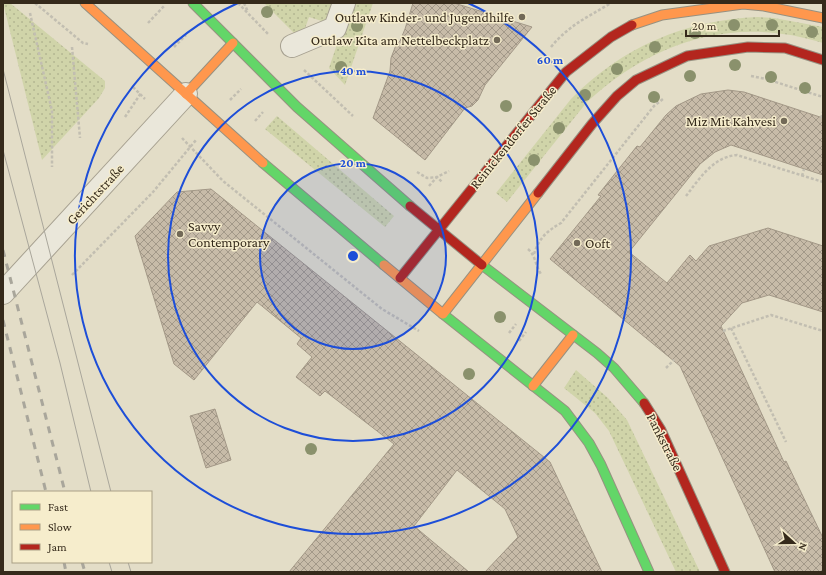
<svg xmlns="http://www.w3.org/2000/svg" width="826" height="575" viewBox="0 0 826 575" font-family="'Crimson Pro',serif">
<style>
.grass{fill:url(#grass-dots)}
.building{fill:url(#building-cross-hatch);stroke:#a39887}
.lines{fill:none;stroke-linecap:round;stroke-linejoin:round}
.street-casing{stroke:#a7a191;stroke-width:24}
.fast-casing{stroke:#979181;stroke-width:11}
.slow-casing{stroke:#979181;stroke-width:11}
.jam-casing{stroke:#979181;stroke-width:11}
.path{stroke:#c2beb1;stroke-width:2.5;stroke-dasharray:3 2;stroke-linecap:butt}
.street{stroke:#eae7da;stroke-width:22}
.fast{stroke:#63d668;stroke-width:9}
.slow{stroke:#ff974d;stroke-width:9}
.jam{stroke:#b3261e;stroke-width:9}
.tram{stroke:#a9a69b;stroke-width:1}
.rail{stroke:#a9a69b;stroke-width:3;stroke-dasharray:7 7;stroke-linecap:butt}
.tree{fill:#8a916c}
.ring{fill:none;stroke:#1d4ed8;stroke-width:2}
.poi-dot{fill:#726957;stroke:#f6edcc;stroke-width:1.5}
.labels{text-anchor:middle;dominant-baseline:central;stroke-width:3;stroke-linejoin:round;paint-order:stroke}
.poi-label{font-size:14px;fill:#352a1b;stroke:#f6edcc;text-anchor:end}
.street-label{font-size:14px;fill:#352a1b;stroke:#f6edcc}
.centre{fill:#1d4ed8;stroke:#f6edcc;stroke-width:2}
.ring-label{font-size:12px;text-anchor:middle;font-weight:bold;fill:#1d4ed8;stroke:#f6edcc;stroke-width:3;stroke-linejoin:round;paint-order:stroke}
</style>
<defs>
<pattern id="grass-dots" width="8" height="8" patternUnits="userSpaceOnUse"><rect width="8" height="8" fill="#d0d4a9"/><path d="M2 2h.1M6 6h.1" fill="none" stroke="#b3b691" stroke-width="1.8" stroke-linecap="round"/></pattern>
<pattern id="building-cross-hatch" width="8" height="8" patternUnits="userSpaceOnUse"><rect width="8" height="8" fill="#c7bba8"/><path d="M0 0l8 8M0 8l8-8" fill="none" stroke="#a29888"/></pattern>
</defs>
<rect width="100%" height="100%" fill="#e3ddc7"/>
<!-- grass -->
<g class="grass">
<polygon points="3,3 10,3 105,81 105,88 99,98 42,160"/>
<polygon points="264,3 335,3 328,23 309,17 301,40"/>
<polygon points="351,3 373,3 345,85 329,68"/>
<path d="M758,17L774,18L823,27V43C735,15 653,41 587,102L507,202L496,193L571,99C622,47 685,20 758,17Z"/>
<polygon points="277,116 394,216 385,227 265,129"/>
<polygon points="576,370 608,398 627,420 700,572 676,572 609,431 595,413 564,388"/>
</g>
<!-- building -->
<g class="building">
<polygon points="413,3 454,3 532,27 485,85 478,100 472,106 465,108 425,160 373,118 390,71 391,58 396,45 400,41 405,29"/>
<polygon points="728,90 744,92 823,118 823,175 731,145 715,152 700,164 629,252 667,283 690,255 696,261 709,246 768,228 823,246 823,312 769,295 742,303 721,326 784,462 786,461 823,538 823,572 775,572 680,366 550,259 601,196 598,195 637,146 640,147 666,115 676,106 701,94"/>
<polygon points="211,189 550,462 602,572 485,572 518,537 505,509 457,470 414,526 469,572 289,572 394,444 325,391 320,396 296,377 312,357 297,344 301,338 257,302 194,380 174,364 135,236 177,192"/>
<polygon points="215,409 231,460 206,468 190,416"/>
</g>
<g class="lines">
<defs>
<g id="street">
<polyline points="292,46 335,28 344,3"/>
<polyline points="3,293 186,94"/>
</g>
<g id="fast">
<polyline points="193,3 297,107 410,206"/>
<polyline points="263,163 384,265"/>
<polyline points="482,265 597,353 614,368 644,403"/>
<polyline points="443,314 565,411 589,443 601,465 649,572"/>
</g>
<g id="slow">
<polyline points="85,3 263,163"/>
<polyline points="632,25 662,15 743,4 764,6 823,18"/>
<polyline points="186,94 233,43"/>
<polyline points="384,265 443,314 538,193"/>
<polyline points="533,386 573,335"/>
</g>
<g id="jam">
<polyline points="538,193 592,124 617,96 636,80 687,56 748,47 785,48 823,60"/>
<polyline points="410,206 482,265"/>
<polyline points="400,278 566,72 611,37 632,25"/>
<polyline points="644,403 661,430 725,572"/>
</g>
</defs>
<!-- street casing -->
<use href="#street" class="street-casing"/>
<!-- fast casing -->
<use href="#fast" class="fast-casing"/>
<!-- slow casing -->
<use href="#slow" class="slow-casing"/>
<!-- jam casing -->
<use href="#jam" class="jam-casing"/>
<!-- path -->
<g class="path">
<polyline points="35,3 83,43 88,44"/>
<polyline points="238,3 268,34"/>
<polyline points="244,3 248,12"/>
<polyline points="30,13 52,111 52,167"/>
<polyline points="148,23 165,5"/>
<polyline points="72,47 80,138"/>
<polyline points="174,47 186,35"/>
<path d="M551,47C569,25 588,17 611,3"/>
<polyline points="304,70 353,116"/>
<polyline points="751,76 766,79 823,97"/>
<polyline points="133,87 145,99"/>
<polyline points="230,100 241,89"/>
<polyline points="125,117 141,93"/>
<polyline points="821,118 823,112"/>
<polyline points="255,121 263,112"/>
<polyline points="182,138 223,181 382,309 419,331"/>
<polyline points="417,172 427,178 437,177 442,182"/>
<polyline points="802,176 804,169"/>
<polyline points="429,186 437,177 449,171"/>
<path d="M686,196C700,178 713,157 737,155L823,182"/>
<path d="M528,249C536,256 535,265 541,274"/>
<path d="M534,254C539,238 547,231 561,223L654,106L663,99"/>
<polyline points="72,275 153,192 196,140"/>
<polyline points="731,328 786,442"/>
<polyline points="723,331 771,315 823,331"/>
<polyline points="509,333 516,324"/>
<polyline points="519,341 526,332"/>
<polyline points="666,368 674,360"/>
</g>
<!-- street -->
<use href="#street" class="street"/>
<!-- fast -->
<use href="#fast" class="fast"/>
<!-- slow -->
<use href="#slow" class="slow"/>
<!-- jam -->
<use href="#jam" class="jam"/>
<!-- tram -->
<g class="tram">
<polyline points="3,69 111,492"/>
<polyline points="3,150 60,363 91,492"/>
<polyline points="109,562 112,572"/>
<polyline points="128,562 131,572"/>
</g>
<!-- rail -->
<g class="rail">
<polyline points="3,250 65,492"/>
<polyline points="3,320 46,492"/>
<polyline points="64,562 66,572"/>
<polyline points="82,562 85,572"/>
</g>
</g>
<!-- trees -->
<g class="tree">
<circle cx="267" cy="12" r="6"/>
<circle cx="734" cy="25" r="6"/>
<circle cx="772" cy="25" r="6"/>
<circle cx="357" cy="26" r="6"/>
<circle cx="812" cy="32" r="6"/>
<circle cx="695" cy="33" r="6"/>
<circle cx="655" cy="47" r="6"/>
<circle cx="735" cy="65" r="6"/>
<circle cx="341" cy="67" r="6"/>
<circle cx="617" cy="69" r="6"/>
<circle cx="690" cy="76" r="6"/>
<circle cx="771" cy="77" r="6"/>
<circle cx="805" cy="88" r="6"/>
<circle cx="585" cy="95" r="6"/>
<circle cx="654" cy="97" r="6"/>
<circle cx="506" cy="106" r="6"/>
<circle cx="559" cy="128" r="6"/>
<circle cx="534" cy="160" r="6"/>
<circle cx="500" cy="317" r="6"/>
<circle cx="469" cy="374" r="6"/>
<circle cx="311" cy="449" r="6"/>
</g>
<!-- distance rings -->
<circle cx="353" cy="256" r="93" fill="#1d4ed8" fill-opacity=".12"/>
<g class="ring">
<circle cx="353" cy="256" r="93"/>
<circle cx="353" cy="256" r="185"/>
<path d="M468 3A278 278 0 1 1 238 3"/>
</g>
<!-- markers -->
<g class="poi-dot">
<circle cx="522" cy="17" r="4"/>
<circle cx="497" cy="40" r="4"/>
<circle cx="784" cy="121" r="4"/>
<circle cx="180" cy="234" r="4"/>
<circle cx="577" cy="243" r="4"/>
</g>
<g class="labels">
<!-- poi labels -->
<g class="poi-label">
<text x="514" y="17">Outlaw Kinder- und Jugendhilfe</text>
<text x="489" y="40">Outlaw Kita am Nettelbeckplatz</text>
<text x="776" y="121">Miz Mit Kahvesi</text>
<text x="188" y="226" text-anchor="start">Savvy<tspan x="188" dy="16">Contemporary</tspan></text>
<text x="585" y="243" text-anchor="start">Ooft</text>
</g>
<!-- street labels -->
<g class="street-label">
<text transform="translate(513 137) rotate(-51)">Reinickendorfer Straße</text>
<text transform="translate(95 194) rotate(-47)">Gerichtstraße</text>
<text transform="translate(665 442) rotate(63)">Pankstraße</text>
</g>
</g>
<circle cx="353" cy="256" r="6" class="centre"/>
<g class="ring-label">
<text x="550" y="64">60 m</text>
<text x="353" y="75">40 m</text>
<text x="353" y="167">20 m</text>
</g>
<!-- border -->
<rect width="826" height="575" fill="none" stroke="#352a1b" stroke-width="8"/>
<!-- legend -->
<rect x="12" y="491" width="140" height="72" fill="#f6edcc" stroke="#a99f85"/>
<rect x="20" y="504" width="20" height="6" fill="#63d668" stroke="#a99f85"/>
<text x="48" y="511" font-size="12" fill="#352a1b">Fast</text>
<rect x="20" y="524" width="20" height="6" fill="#ff974d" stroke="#a99f85"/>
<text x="48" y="531" font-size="12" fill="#352a1b">Slow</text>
<rect x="20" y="544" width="20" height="6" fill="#b3261e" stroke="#a99f85"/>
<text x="48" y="551" font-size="12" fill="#352a1b">Jam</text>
<!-- north arrow -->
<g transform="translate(794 543) rotate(111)" stroke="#f6edcc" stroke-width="3" paint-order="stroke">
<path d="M0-3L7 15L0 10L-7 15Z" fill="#352a1b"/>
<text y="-6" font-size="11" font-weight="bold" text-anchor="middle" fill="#352a1b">N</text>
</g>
<!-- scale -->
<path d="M686 30v6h93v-6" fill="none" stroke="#352a1b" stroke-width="2"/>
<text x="692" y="30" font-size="12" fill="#352a1b" stroke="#f6edcc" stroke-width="3" paint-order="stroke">20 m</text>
</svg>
